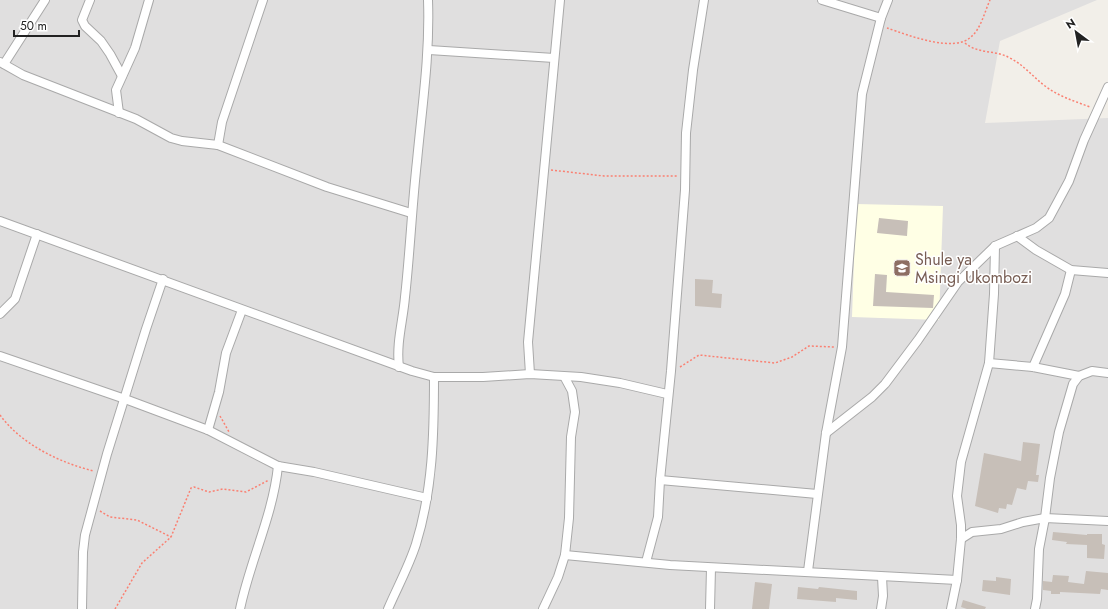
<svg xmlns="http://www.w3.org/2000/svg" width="1108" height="609" viewBox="0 0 1108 609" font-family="Jost,sans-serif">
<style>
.residential{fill:#e0dfdf}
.education{fill:#ffffe5}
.building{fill:#c7bfb8}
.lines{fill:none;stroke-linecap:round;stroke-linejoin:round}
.street-casing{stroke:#a9a9a9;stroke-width:10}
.path{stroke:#fa8072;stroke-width:1.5;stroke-dasharray:2 2;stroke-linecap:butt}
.street{stroke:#fff;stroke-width:8}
.labels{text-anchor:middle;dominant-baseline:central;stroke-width:3;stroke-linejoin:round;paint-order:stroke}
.education-label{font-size:16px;fill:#785e54;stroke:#fff;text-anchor:start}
</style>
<rect width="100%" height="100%" fill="#f2efe9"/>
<!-- residential -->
<polygon class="residential" points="0,0 1097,0 1000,41 985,123 1108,118 1108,609 0,609"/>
<!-- education -->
<polygon class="education" points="856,204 943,206 939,320 852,317"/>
<!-- building -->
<g class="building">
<polygon points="879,218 908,221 907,236 877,233"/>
<polygon points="875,274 887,275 886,292 934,295 933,308 873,306"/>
<polygon points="695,279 713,280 712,293 722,294 721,308 695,306"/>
<polygon points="1023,442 1040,444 1036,475 1039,475 1038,482 1028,481 1026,490 1017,488 1012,505 1007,504 1006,509 999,508 998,513 975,506 984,453 1021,461"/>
<polygon points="1053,532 1087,535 1087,534 1102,534 1102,544 1105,545 1104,559 1087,558 1087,545 1066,544 1067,542 1052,540"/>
<polygon points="1086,571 1108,573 1108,590 1101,589 1100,594 1060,592 1060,594 1051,594 1051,591 1043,590 1043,581 1052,582 1053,575 1069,576 1068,582 1084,584"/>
<polygon points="996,577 1011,579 1010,595 982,591 983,580 996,581"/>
<polygon points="755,582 772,584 769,609 752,609"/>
<polygon points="798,587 818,589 819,587 857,591 857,600 836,598 836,602 797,599"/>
<polygon points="963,600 986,607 985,609 967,609 961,607"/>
</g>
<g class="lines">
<defs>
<g id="street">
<polyline points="90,0 82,20 85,26 101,41 110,54 122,76"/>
<polyline points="822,0 881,18"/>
<polyline points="429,50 554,58"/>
<polyline points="0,62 23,75 136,119 171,138 182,141 218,145 327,187 411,213"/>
<polyline points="4,64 45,0"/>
<polyline points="119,113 116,90 135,48 149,0"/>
<polyline points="218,145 222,122 263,0"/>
<polyline points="0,221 412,371 434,377 483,377 530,374 581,377 620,383 667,394"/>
<polyline points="1017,236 1036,250 1071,270 1108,273"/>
<polyline points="0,314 15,299 37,234"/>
<polyline points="0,356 125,399 208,430 278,466 314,472 427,498"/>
<polyline points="989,363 1033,367 1079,376"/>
<path d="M399,367C396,343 403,321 405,297C410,252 412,206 417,161C422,107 430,55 428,0"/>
<polyline points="1033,367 1065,294 1071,270"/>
<polyline points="530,374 528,342 560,0"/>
<polyline points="208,430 219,392 226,353 242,310"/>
<polyline points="826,433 872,397 885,384 918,340 958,282 995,246 1036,228 1049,218 1069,181 1084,140 1108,87"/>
<polyline points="660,480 817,494"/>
<polyline points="961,539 972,532 1001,529 1023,522 1045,518 1108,521"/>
<polyline points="565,555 670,565 957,580"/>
<polyline points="646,562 658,517 660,480 671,371 685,190 686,133 693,70 704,0"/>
<polyline points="808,571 826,433 842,347 862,94 881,18 888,0"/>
<polyline points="82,609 83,552 85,535 107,454 146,329 163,279"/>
<path d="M240,609C250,561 273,515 278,466"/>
<path d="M388,609C397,588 409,566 416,544C433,489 434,434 434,377"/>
<polyline points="543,609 558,577 565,555 569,518 571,437 575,412 572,391 565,378"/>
<polyline points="710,609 711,568"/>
<polyline points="881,609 883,596 882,577"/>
<polyline points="951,609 957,580 961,539 961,525 957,496 961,462 989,363 994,294 995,246"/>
<polyline points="1035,609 1037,599 1039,549 1045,518 1050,478 1059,432 1073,384 1079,376 1092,371 1108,373"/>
</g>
</defs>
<!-- street casing -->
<use href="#street" class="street-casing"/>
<!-- path -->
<g class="path">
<path d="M887,28C908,35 955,54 972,36C981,28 985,11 990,0"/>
<path d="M965,43C978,54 994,50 1008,57C1023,64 1032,76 1045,86C1058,96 1074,101 1090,107"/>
<polyline points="551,170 604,176 677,176"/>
<polyline points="680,367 699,355 775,363 792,357 809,346 834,347"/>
<path d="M0,415C21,444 60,463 94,471"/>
<polyline points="220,416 229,432"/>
<polyline points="100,511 110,517 137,520 171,537"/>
<polyline points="115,609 142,563 171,537 191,488 194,487 209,492 223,489 246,492 269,480"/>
</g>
<!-- street -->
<use href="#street" class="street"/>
</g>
<!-- icons -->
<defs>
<symbol id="school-square" viewBox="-11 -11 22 22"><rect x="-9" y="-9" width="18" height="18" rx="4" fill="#8d6e63" stroke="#fff"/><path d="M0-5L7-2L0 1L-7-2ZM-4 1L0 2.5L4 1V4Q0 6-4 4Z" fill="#fff"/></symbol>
</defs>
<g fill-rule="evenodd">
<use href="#school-square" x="892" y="258" width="20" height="20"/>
</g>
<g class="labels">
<!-- education labels -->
<g class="education-label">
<text x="915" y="259">Shule ya<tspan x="915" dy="18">Msingi Ukombozi</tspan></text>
</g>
</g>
<!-- north arrow -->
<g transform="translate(1076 32) rotate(328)" stroke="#ffffff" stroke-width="3" paint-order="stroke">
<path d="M0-3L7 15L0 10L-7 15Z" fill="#222222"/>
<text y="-6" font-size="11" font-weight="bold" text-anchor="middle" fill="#222222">N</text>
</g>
<!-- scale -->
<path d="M14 30v6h65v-6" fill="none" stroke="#222222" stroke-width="2"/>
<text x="20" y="30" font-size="12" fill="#222222" stroke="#ffffff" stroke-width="3" paint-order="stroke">50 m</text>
</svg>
